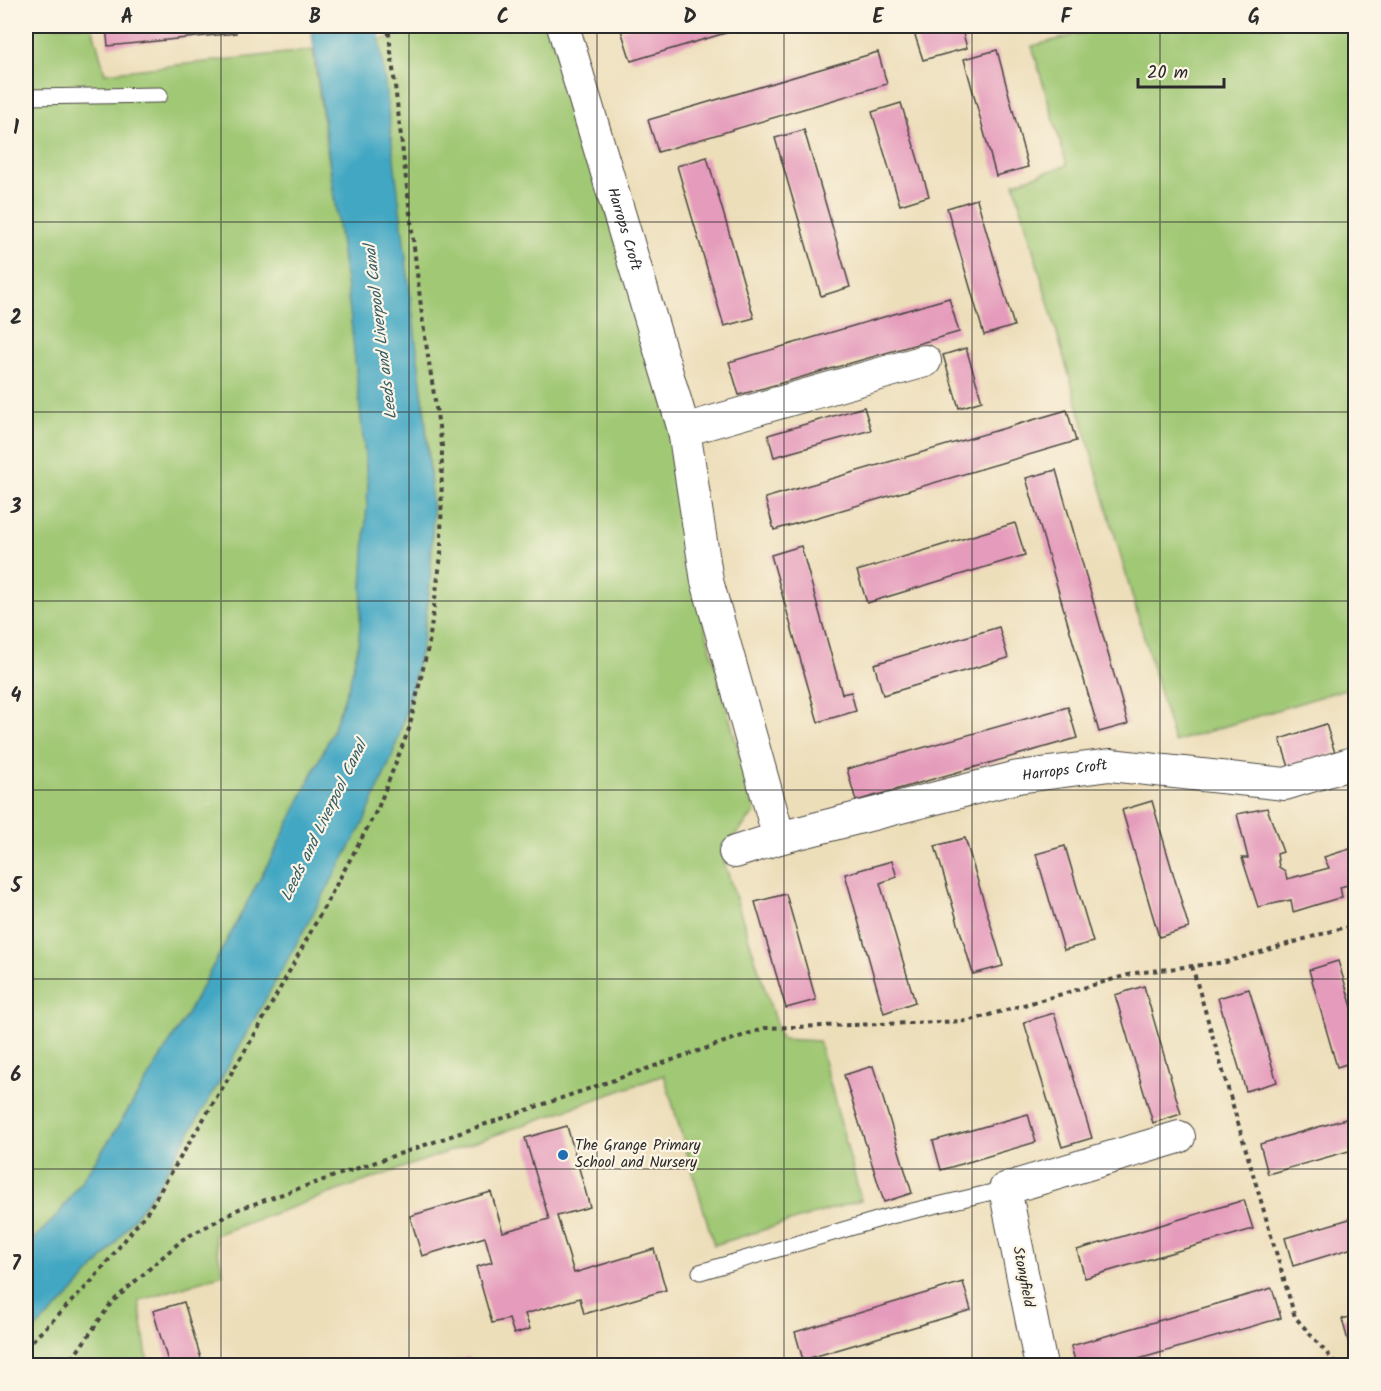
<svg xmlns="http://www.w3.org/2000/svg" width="1381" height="1391" viewBox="0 0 1381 1391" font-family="Kalam,sans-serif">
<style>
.green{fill:#a0c874;stroke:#667a50;stroke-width:1.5}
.water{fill:#43a7c3;stroke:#376977;stroke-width:1.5}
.building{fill:#e59bbb}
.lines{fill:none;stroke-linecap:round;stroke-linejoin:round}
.lane-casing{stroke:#484640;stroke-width:17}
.street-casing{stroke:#484640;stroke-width:34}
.path{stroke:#484640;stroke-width:4;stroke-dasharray:4.5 4.5;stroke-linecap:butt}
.lane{stroke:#fff;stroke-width:15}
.street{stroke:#fff;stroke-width:32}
.grid{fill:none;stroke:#2b2b2b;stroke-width:1.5;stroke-opacity:0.55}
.poi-dot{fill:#1f6fb2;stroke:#fcf5e5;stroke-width:2}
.labels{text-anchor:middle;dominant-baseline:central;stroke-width:4.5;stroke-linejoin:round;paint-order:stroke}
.street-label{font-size:15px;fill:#2b2b2b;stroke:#fcf5e5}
.poi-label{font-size:15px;fill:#2b2b2b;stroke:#fcf5e5;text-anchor:start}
.water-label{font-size:16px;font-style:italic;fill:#355d68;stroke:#fcf5e5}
.neatline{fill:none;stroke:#2b2b2b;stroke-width:2}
.grid-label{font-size:20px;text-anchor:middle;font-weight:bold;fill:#2b2b2b}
</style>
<rect width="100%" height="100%" fill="#fcf5e5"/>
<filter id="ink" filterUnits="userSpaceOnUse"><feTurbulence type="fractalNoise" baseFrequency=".0167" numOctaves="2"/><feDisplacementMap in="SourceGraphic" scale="12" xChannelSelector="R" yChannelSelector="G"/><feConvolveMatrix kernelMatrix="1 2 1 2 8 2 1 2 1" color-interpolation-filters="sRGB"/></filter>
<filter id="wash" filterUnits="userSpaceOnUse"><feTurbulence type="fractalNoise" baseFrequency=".008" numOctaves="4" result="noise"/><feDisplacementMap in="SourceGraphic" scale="24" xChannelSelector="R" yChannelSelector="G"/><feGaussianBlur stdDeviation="1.35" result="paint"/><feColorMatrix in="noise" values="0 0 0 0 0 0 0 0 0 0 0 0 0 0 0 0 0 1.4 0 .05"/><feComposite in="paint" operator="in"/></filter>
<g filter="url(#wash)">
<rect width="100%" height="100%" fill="#eddeba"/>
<!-- green -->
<g class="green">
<polygon points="26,26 92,26 105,73 313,50 350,311 368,486 359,640 350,682 332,733 276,849 185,1018 111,1138 58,1215 26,1246"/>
<path d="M435,26H549L676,436L693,583L755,812L721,852L781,1039L819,1041L861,1200L714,1245L664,1075L214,1235L223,1274L139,1301L148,1365H26V1337L64,1302L108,1253L158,1185L392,757C410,700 426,641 430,581C437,496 425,412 414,328C403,232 391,136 379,40Z"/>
<polygon points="1110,26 1355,26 1355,686 1174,742 1014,183 1067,165 1032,46"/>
</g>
<!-- water -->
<polygon class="water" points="311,26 378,26 425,416 433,514 430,582 422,644 405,715 392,757 363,824 220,1081 158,1185 108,1253 64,1302 26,1337 26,1246 58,1215 111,1138 185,1018 276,849 332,733 350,682 359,640 368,486 350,311"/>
<g id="blocks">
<!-- building -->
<g class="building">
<polygon points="106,26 236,26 236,33 108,46"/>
<polygon points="635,26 749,26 631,61 621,30"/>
<polygon points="912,26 961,26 967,48 923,60"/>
<polygon points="997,50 1028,167 996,176 964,59"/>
<polygon points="878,52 887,84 658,152 648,120"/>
<polygon points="901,103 929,196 900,205 872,112"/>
<polygon points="804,130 850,287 821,296 775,138"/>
<polygon points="707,157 754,318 724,326 677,166"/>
<polygon points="977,199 1014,326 984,335 947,208"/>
<polygon points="949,298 959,332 739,395 729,362"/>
<polygon points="966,348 982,401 959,408 943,355"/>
<polygon points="864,407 871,430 774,457 768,435"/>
<polygon points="1067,410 1076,441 774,530 765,498"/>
<polygon points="1056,470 1128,724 1099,732 1026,478"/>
<polygon points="1015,523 1025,555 867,603 857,571"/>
<polygon points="801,546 842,694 851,692 856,711 818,722 771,555"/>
<polygon points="999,627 1008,658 883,695 874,664"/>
<polygon points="1068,707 1077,738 856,801 847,769"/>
<polygon points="1326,724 1335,753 1289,767 1280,739"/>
<polygon points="1152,801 1189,928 1159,937 1122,810"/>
<polygon points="1267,808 1283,852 1277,854 1279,867 1285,871 1287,879 1329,868 1324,857 1356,847 1356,883 1340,887 1342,897 1293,912 1291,900 1258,907 1242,858 1248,858 1237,814"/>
<polygon points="965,838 1003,966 973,974 935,846"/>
<polygon points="1065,846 1093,942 1064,950 1036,854"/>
<polygon points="892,861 897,877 880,883 915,1002 884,1013 845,874"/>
<polygon points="786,894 816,1000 786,1008 755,902"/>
<polygon points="1338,961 1356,1020 1356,1061 1337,1067 1309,970"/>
<polygon points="1144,986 1181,1114 1153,1123 1115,995"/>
<polygon points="1249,989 1277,1082 1246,1091 1218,998"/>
<polygon points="1054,1013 1092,1138 1062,1147 1024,1022"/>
<polygon points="873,1066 912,1193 884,1202 844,1075"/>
<polygon points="1028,1114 1036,1142 941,1170 933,1141"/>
<polygon points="1356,1116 1356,1149 1268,1174 1260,1144"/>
<polygon points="567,1126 590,1207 557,1216 574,1273 654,1249 666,1290 584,1314 580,1298 525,1314 530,1329 514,1334 509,1319 492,1323 476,1267 492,1262 485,1237 422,1256 410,1216 491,1192 503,1232 549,1219 525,1138"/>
<polygon points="1244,1200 1253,1229 1085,1278 1077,1250"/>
<polygon points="1356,1217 1356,1247 1293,1266 1285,1238"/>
<polygon points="963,1282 971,1310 803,1360 795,1332"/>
<polygon points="1272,1288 1281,1318 1118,1365 1076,1365 1071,1346"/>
<polygon points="184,1302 192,1329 203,1365 169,1365 153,1311"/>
<polygon points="1356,1315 1356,1347 1350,1348 1342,1319"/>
<polygon points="469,1357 471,1365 443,1365"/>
</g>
</g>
</g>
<g filter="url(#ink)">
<use href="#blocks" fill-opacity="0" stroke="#484640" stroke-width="1.5"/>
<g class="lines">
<defs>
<g id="lane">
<polyline points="26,97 160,95"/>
<polyline points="700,1272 887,1217 1005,1189"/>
</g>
<g id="street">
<path id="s1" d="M563,26L684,430L707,581L779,838"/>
<polyline points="684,430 925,361"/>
<path id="s2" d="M735,852L779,838L1018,777L1110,765L1285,784L1356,762"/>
<polyline points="1041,1366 1005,1189 1179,1137"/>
</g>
</defs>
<!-- lane casing -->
<use href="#lane" class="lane-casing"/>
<!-- street casing -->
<use href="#street" class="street-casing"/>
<!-- path -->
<g class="path">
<polyline points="1192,966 1295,1317 1338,1366"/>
<polyline points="26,1347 91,1282 148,1211 258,1029 378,808 409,729 429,643 441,555 442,446 423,324 388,26"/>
<polyline points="67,1366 112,1302 183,1239 239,1209 765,1028 968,1021 1135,973 1226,962 1356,924"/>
</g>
<!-- lane -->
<use href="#lane" class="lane"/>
<!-- street -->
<use href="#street" class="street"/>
</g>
</g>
<!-- grid -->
<path class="grid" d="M221,26V1366M409,26V1366M597,26V1366M784,26V1366M972,26V1366M1160,26V1366M26,222H1356M26,412H1356M26,601H1356M26,790H1356M26,979H1356M26,1169H1356"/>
<!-- markers -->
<circle class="poi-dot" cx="563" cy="1155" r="6"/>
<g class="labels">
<!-- street labels -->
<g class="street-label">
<text stroke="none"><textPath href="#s1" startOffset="212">Harrops Croft</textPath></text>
<text stroke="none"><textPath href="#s2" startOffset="340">Harrops Croft</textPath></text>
<text transform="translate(1023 1277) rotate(79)">Stonyfield</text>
</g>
<!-- poi labels -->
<g class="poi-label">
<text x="575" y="1146">The Grange Primary<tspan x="575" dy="17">School and Nursery</tspan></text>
</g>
<!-- water labels -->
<g class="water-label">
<text transform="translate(381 332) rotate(-97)">Leeds and Liverpool Canal</text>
<text transform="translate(324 821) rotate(-64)">Leeds and Liverpool Canal</text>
</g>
</g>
<!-- margin -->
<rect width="1381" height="1391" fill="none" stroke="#fcf5e5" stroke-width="66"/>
<!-- scale -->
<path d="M1138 78v9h86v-9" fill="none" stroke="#2b2b2b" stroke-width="3"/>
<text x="1147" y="78" font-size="18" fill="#2b2b2b" stroke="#fcf5e5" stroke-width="4.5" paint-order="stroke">20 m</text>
<rect x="33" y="33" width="1315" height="1325" class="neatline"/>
<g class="grid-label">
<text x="127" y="23">A</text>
<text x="315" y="23">B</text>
<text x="503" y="23">C</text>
<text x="690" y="23">D</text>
<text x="878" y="23">E</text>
<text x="1066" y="23">F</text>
<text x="1254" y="23">G</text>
<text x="16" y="134">1</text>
<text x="16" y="324">2</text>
<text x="16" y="513">3</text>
<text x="16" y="702">4</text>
<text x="16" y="892">5</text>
<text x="16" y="1081">6</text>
<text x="16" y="1270">7</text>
</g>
</svg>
